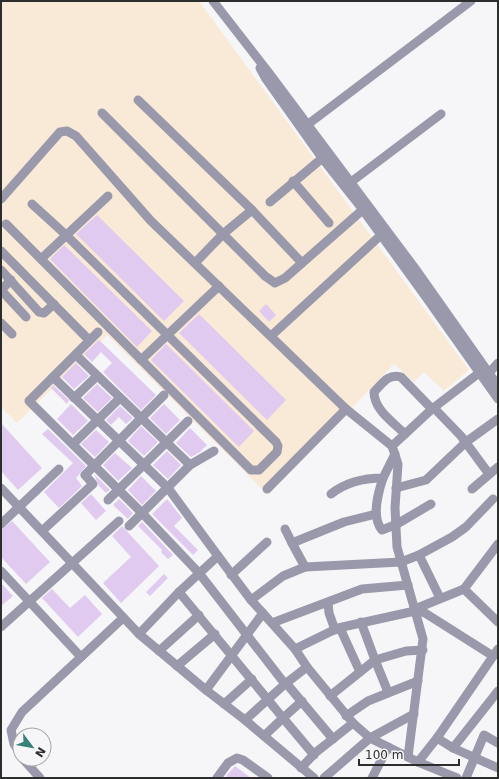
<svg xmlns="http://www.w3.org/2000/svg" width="499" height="779" viewBox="0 0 499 779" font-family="'DejaVu Sans',sans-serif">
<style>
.industrial{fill:#f9ead7}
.building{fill:#e0caf0}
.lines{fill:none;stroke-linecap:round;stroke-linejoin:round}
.minor{stroke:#9999ab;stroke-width:9}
</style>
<rect width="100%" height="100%" fill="#f6f6f8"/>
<!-- industrial -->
<polygon class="industrial" points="1,1 199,1 469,370 444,391 424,372 414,382 394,364 268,495 107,335 17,423 1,407"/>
<!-- building -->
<g class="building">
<polygon points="97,215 184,301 164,321 76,234"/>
<polygon points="64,245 152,331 137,347 50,259"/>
<polygon points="266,304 276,315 269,322 259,311"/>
<polygon points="199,314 286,400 267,420 179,333"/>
<polygon points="99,340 156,395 141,410 103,372 112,363 101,352 92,362 84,354"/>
<polygon points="166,344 254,431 239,447 151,360"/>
<polygon points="76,363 89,376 74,389 62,377"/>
<polygon points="97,384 112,398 98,412 83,398"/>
<polygon points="53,385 69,400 67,404 51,388"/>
<polygon points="71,404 88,421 73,435 57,419"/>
<polygon points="164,404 180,420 166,434 150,418"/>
<polygon points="120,406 133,418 126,424 119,417 111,425 106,420"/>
<polygon points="1,423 42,468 18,490 1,471"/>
<polygon points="141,426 158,442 144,456 128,441"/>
<polygon points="190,428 207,445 200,452 191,457 176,443"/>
<polygon points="48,429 86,466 76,478 82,486 59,508 44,492 73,463 42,434"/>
<polygon points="96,430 109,442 95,457 81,444"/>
<polygon points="167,451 181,465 168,479 153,465"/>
<polygon points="115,453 132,468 118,481 103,465"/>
<polygon points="94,474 110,490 106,493 99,486"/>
<polygon points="141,476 156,491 142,505 128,490"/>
<polygon points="91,494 106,511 96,520 81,503"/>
<polygon points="119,499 133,513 128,519 113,505"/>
<polygon points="167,499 182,518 174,526 198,550 193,555 152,514"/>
<polygon points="12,521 50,562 26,584 1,557 1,530"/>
<polygon points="142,522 173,555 168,559 161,552 162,550 138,526"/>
<polygon points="122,526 159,566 121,603 103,583 131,557 112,536"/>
<polygon points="164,574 168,578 150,596 146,592"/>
<polygon points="1,583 13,596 1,606"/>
<polygon points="52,589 70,608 85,595 102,614 78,637 42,598"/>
<polygon points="235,766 251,778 228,778 226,776"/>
</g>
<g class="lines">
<!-- minor -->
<g class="minor">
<polyline points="213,1 269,73 417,271 498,386"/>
<polyline points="260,68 266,79 322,158 360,206 426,297 498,399"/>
<polyline points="138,100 252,210 302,263"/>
<polyline points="102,113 265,276 275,283 285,278 367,206"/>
<polyline points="307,125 471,1"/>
<polyline points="293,181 329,223"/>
<polyline points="351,182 441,114"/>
<polyline points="1,199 60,132 67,131 76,136 151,221 346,409 392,446"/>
<polyline points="270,202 326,155"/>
<polyline points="6,224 251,470 259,470 277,452 278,446 276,442 66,235 32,204"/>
<polyline points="1,251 89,340"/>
<polyline points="41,259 108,196"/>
<polyline points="195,263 223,234 252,210"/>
<polyline points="1,270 39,312 44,313 54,304"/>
<polyline points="11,280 1,290 26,317"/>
<polyline points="1,323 12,334"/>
<polyline points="98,332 29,401 143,514 199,573 285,684 245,720 206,690"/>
<polyline points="271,336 381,235"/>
<polyline points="76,355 190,465"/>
<polyline points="141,360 219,286"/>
<polyline points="489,373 498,363"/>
<polyline points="53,377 168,488 218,556"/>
<polyline points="74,398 97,376"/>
<polyline points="434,408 461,436 489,474"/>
<path d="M432,409L405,434C393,422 374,410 374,392C382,384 388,373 401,377L432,409L479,373"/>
<polyline points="405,434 392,446 398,464 395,508 397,547 423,639 408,757 418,762 437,738 498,649"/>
<polyline points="73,444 120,398"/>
<path d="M383,478C378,493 371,517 382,530L397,524L431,504"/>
<polyline points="1,488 139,634"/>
<polyline points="396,488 426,480 466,442 498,419"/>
<polyline points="267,489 346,409"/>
<polyline points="472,489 498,467"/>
<path d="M331,494C346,482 365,478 383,478L395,454"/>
<polyline points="108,500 188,421"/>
<polyline points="1,524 59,469"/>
<polyline points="129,526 190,465 214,451"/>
<polyline points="285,529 292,543 344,522 376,514"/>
<polyline points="42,531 93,484 85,475 164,395"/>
<polyline points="292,543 305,567 401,562 419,555 440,598"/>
<polyline points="419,555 452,537 466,527 493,499"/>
<polyline points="305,567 283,576 251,600 295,649 338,628 415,611"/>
<polyline points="1,571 81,657"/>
<polyline points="231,575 267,542"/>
<polyline points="464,589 498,544"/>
<polyline points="179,592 283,718 264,736"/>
<polyline points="251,600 218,556 179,592 139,634 206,690 263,613"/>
<polyline points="328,603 329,613 335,630"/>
<polyline points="415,609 464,589 498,622"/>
<polyline points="415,609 425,613 493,656"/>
<polyline points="361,622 375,660 406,651 423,650"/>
<polyline points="272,623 362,589 408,585"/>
<polyline points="1,627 119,521"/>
<polyline points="340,628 360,672"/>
<polyline points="159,651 199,615"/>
<polyline points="177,666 215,634"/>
<polyline points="307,667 353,723 370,738 324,778"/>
<polyline points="286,683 333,739"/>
<polyline points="285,684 307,667 295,649"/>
<polyline points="330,696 375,660 388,692"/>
<polyline points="302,701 283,718 314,755"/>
<polyline points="224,704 252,679"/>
<polyline points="346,716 368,701 418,681"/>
<polyline points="245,720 314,778"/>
<polyline points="370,738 414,714"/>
<polyline points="370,738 408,757"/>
<polyline points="437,738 453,748 498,768"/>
<polyline points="453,748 498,691"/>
<polyline points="20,753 14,744 11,730 22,712 123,618"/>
<polyline points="23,759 40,778"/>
<polyline points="418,762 457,778"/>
<polyline points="301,768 315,753 353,723"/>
<polyline points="217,778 228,763 237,758 243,760 268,778"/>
<polyline points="372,778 388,747"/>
<polyline points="466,778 484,735 498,743"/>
</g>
</g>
<!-- border -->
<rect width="499" height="779" fill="none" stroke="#2c2d2d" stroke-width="4"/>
<!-- north arrow -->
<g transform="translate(32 747) rotate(122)"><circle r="19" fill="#f6f6f8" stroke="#a5a6a7"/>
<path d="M0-3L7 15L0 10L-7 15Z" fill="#398079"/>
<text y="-6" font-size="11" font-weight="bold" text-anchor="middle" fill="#2c2d2d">N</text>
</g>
<!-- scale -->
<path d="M359 759v6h100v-6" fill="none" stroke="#2c2d2d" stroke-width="2"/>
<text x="365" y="759" font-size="12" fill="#2c2d2d" stroke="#f6f6f8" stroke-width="3" paint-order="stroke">100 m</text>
</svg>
